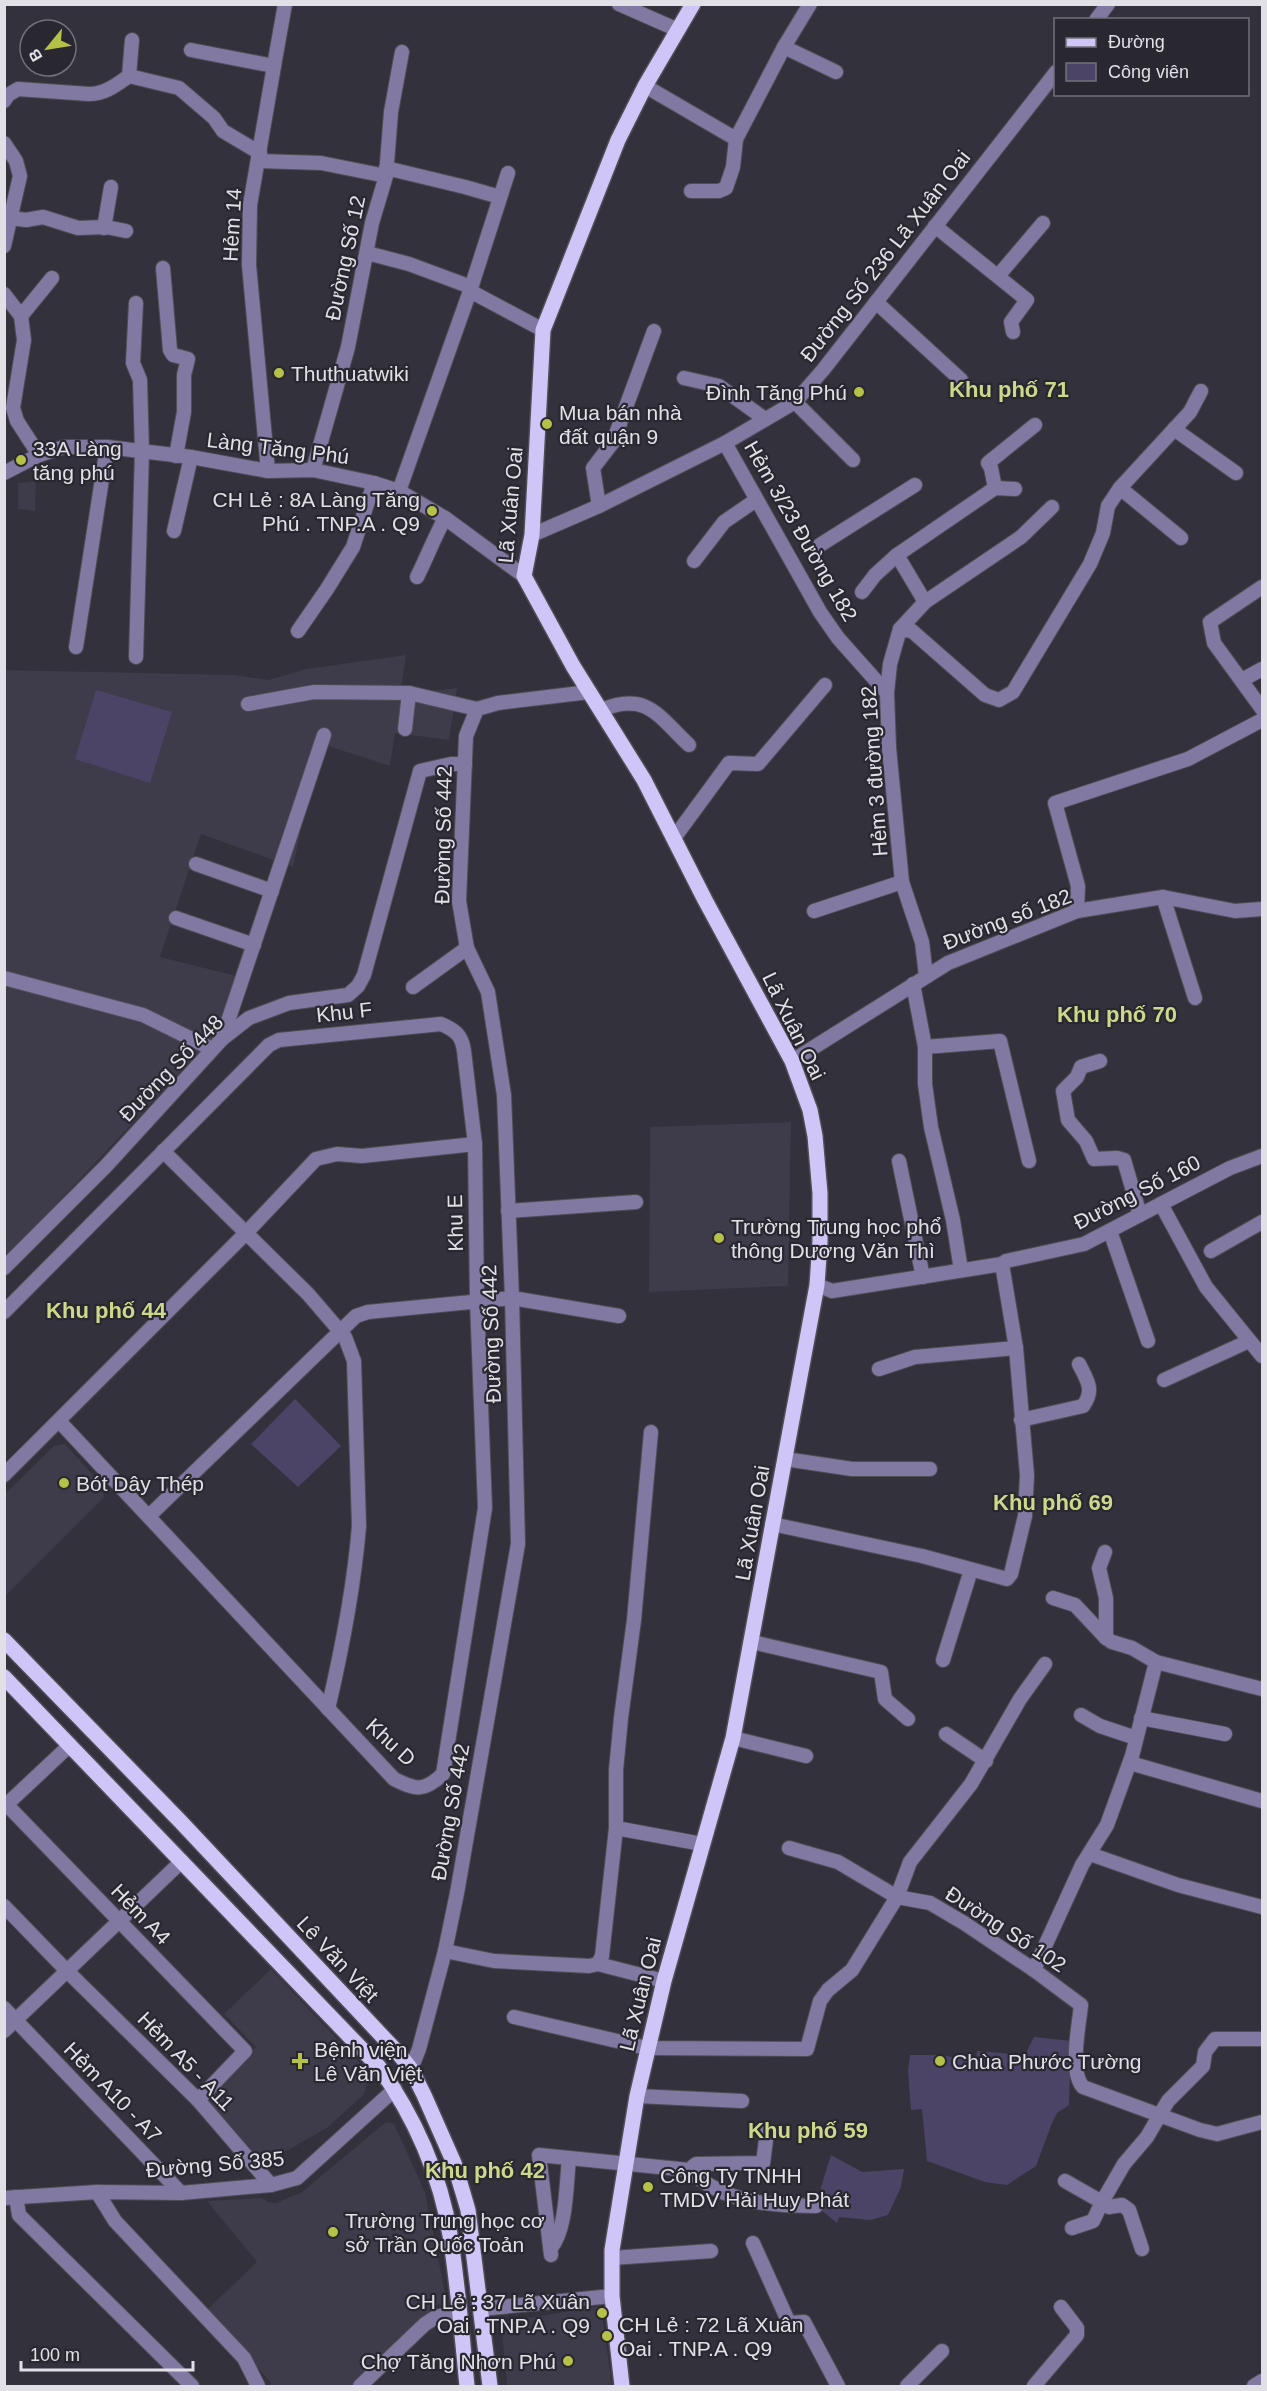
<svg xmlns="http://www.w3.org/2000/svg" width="1267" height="2391" viewBox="0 0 1267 2391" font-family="Helvetica,sans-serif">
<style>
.built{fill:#3e3b4a}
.green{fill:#4c4466}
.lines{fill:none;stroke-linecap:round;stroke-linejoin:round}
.minor-casing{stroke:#4f4d56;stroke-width:16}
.major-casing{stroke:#4f4d56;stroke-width:18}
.minor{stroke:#8279a2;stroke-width:14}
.major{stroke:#cfc5f7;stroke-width:15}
.poi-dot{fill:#b6c148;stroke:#292730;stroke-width:2}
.labels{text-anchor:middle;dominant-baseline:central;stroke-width:4.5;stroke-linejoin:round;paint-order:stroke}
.street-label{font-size:21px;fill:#e1e0e6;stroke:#292730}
.poi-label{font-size:21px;fill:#e1e0e6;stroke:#292730;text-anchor:start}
.neighbourhood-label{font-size:22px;font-weight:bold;fill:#ced88b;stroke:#292730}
</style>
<rect width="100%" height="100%" fill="#33313b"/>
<!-- built -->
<g class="built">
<polygon points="36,481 35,511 18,509 18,483"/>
<polygon points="406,655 400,694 457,688 449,740 395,733 390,766 319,743 293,867 201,834 160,957 237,976 218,1032 5,1259 5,670 234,675 269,680 306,669"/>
<polygon points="791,1122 788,1286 649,1292 650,1127"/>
<polygon points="65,1444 103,1486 104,1497 5,1596 5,1494 54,1446"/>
<polygon points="271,1969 370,2074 364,2094 327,2128 288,2150 260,2162 204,2097 256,2047 224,2014"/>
<polygon points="386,2122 394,2124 425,2192 446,2298 352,2386 269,2386 271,2383 207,2310 257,2262 207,2201 262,2198 268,2202 276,2203 302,2192"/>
<polygon points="601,2306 612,2386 507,2386 501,2322"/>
</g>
<!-- green -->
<g class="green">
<polygon points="96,690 172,712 150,783 75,759"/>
<polygon points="295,1399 341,1446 298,1487 251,1444"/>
<polygon points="1034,2037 1071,2041 1069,2105 1057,2113 1052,2123 1036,2166 1007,2185 985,2182 927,2161 922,2109 911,2110 908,2071 910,2055 938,2055 976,2060 977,2051 1025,2055"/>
<polygon points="831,2155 862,2172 904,2169 901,2187 888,2215 870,2220 839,2217 837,2223 820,2209 821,2187"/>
</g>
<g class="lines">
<defs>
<g id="minor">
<polyline points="619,4 678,30"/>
<polyline points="1096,20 1108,4"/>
<polyline points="784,47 810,4"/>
<polyline points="191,50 274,66 250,205 249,265 268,471"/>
<polyline points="274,66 285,4"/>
<polyline points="129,76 179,88 214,118 223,131 260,153"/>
<polyline points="645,86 736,139 784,47 836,72"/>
<path d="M4,101L8,95L18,89L89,94C105,94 116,85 129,76L132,40"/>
<polyline points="4,143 16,161 20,176 4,246"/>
<polyline points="259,161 321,163 386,176"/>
<polyline points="386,168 465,187 500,197"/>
<polyline points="691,191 719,191 726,188 733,167 736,139"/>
<polyline points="11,218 26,220 43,217 78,228 106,227 126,231"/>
<polyline points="935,226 1027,300 1011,322 1013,332"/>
<polyline points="104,228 111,187"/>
<polyline points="367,253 409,264 471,287"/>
<polyline points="163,268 170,350 173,355 188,359 184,375 184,412 176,456"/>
<polyline points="998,276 1043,223"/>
<polyline points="470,291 543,330"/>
<polyline points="4,294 21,316 24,340 13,408 17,421 39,455"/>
<polyline points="876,302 961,380"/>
<polyline points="21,316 52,278"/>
<polyline points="684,378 719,386 765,419"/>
<polyline points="795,402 853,460"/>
<polyline points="1174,429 1236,473"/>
<polyline points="725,443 820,612 838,638 887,693"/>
<polyline points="313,470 348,347 372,223 386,176 391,112 402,52"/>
<polyline points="4,473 39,455 64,447 107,447 191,457 268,471 313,470 374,483 399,491 445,518 524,576"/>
<polyline points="995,488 991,468 988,463 1035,425"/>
<polyline points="1120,488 1181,538"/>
<polyline points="399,491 470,291 508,173"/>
<polyline points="599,506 593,468 613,442 654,331"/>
<polyline points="174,531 191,457"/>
<polyline points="532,535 599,506 725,443 795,402 823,370 1056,72"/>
<polyline points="820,545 915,485"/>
<polyline points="694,561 724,522 756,500"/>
<path d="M417,577C427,557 434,538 445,518"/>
<polyline points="1262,587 1210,622 1214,643 1262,709"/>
<polyline points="862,592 875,575 897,555"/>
<polyline points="925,602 897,555 995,488 1015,489"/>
<polyline points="900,629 925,602 1021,537 1052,507"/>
<polyline points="298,631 327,589 353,547 374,483"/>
<polyline points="76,647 107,447"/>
<polyline points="136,657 142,452 140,380 133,363 136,303"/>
<polyline points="1242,680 1262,669"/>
<polyline points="248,704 314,692 409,693"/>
<path d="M601,710C647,691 658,716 689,745"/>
<polyline points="405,729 409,693 477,709"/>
<polyline points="674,838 729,763 758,764 825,685"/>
<polyline points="196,864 272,891"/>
<polyline points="1163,897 1195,998"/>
<polyline points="814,911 902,882"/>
<polyline points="1077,911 1078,886 1055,803 1188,759 1262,720"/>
<polyline points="176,918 254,945"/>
<polyline points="926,976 922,942 902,882 889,748 887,693 890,664 900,629 912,631 985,695 999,700 1013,692 1090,564 1103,533 1108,506 1120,488 1190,412 1201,391"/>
<polyline points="4,978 143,1015 212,1049"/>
<polyline points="913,984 925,1047 925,1084 931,1127 953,1220 961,1270"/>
<polyline points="413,987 467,948"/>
<polyline points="222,1039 324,735"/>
<polyline points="925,1047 1000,1041 1029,1161"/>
<polyline points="792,1061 948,963 1077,911 1163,897 1235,911 1262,909"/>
<polyline points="1100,1061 1081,1067 1077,1077 1063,1091 1068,1120 1086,1141 1094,1159 1117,1158 1124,1160 1140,1215"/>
<path d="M163,1151L308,1294L345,1337L354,1361L359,1526C354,1588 342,1649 328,1709"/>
<polyline points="899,1161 923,1277"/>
<polyline points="1161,1204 1206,1287 1262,1356"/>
<polyline points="508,1211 636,1202"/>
<polyline points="1110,1231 1148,1341"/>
<polyline points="1211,1251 1262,1222"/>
<polyline points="4,1268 106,1166 222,1039 249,1018 289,1003 348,995 358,986 364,975 420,771 451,764 465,764"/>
<polyline points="817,1285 832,1291 1002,1264 1006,1261 1084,1244 1230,1168 1262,1156"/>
<path d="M4,1312L269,1045L279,1040L441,1024C455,1030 462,1035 464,1051L475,1144L477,1301L485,1508L443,1774C424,1792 416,1790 394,1779L59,1421"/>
<polyline points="879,1369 915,1357 1016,1348"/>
<polyline points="1164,1380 1249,1341"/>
<path d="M1021,1420L1083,1406C1095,1390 1087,1380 1079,1364"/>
<polyline points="785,1459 852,1469 930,1469"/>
<polyline points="4,1475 247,1232 316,1159 337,1154 362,1156 475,1144"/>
<polyline points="149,1516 356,1316 368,1312 512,1298 619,1316"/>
<polyline points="772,1524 922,1556 1007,1579 1011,1574 1025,1516 1027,1475 1016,1348 1002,1264"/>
<polyline points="1105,1552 1099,1568 1106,1598 1106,1638 1112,1642 1132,1648 1156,1662"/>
<polyline points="1053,1598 1075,1605 1106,1638"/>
<polyline points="752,1642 881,1672 885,1699 908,1719"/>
<polyline points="943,1660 971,1570"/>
<polyline points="1081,1715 1100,1726 1136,1738"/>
<polyline points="1141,1718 1225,1734"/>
<polyline points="946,1734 986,1761"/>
<polyline points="733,1738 806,1756"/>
<polyline points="1130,1763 1262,1801"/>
<polyline points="7,1805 245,2051 198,2100"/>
<polyline points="4,1807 70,1745"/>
<polyline points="616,1828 702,1844"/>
<polyline points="789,1848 838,1862 897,1897 910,1862 971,1784 1020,1699 1045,1664"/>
<polyline points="1090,1854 1178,1885 1262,1907"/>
<polyline points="4,1906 67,1971 198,2100 271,2185"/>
<polyline points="445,1951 494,1961 589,1966 598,1964 664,1981"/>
<polyline points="598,1964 602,1956 616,1828 616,1770 621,1718 634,1620 651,1432"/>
<polyline points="1034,1970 1082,1865 1107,1825 1132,1756 1156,1662 1262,1689"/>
<polyline points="4,2008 181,2193"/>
<path d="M514,2017L647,2048L807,2049L820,2001L828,1990L852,1970L897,1897L930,1903L964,1923L1034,1970L1081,2005C1079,2026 1069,2072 1083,2087L1200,2130L1217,2134L1262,2122"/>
<polyline points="4,2031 182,1861"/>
<polyline points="411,2069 419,2049 445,1951 457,1893 518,1544 512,1298 504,1095 488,992 467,948 459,901 466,736 477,709 498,703 589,692"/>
<polyline points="637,2096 742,2101"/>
<path d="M689,2170C726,2204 768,2205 816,2206"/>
<polyline points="1065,2181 1102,2202 1124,2164 1147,2137 1168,2101 1203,2066 1205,2052 1215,2039 1262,2039"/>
<polyline points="97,2192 115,2221 244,2358 258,2386"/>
<polyline points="16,2197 19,2215 192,2386"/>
<polyline points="4,2198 97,2192 181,2193 271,2185 297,2178 395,2089"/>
<polyline points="1072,2228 1093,2221 1102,2202 1109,2207 1122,2205 1129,2210 1142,2249"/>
<polyline points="753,2243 789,2323 804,2322 838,2386"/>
<path d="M551,2248C567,2228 566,2185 569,2159"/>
<polyline points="551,2255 539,2155 689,2170 696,2164 763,2163 767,2132"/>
<polyline points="612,2258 711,2251"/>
<polyline points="481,2309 612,2296"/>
<polyline points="360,2386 425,2324 436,2317 460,2311"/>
<polyline points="907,2386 942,2351"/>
<polyline points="1034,2386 1077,2335 1077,2328 1061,2307"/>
<polyline points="1254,2386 1262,2381"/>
</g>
<g id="major">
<polyline points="4,1640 180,1821 399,2054 411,2069 424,2095 454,2163 463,2193 468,2210 490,2386"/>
<path d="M4,1677L379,2067C414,2116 441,2176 450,2235C458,2285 462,2336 467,2386"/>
<polyline points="622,2386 612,2296 612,2250 637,2096 664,1981 733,1738 817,1285 820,1242 820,1193 815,1136 810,1110 792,1061 705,900 644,780 573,666 524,576 532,535 543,330 618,140 645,86 693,4"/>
</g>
</defs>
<!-- minor casing -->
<use href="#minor" class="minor-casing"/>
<!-- major casing -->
<use href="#major" class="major-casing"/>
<!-- minor -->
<use href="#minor" class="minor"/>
<!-- major -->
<use href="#major" class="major"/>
</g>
<!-- markers -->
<g class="poi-dot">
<circle cx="279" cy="373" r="6"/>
<circle cx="859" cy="392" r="6"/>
<circle cx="547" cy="424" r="6"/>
<circle cx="21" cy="460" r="6"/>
<circle cx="432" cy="511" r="6"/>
<circle cx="719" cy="1238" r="6"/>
<circle cx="64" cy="1483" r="6"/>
<path d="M297 2052h6v6h6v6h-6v6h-6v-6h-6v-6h6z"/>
<circle cx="940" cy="2061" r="6"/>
<circle cx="648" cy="2187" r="6"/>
<circle cx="333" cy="2232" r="6"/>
<circle cx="602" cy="2313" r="6"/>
<circle cx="607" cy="2336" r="6"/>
<circle cx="568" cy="2361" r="6"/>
</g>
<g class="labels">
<!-- street labels -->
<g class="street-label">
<text transform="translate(232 225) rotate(-87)">Hẻm 14</text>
<text transform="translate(885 256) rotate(-52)">Đường Số 236 Lã Xuân Oai</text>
<text transform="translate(345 258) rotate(-78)">Đường Số 12</text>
<text transform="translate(278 448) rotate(7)">Làng Tăng Phú</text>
<text transform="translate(510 505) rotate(-85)">Lã Xuân Oai</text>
<text transform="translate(801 531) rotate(60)">Hẻm 3/23 Đường 182</text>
<text transform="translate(874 771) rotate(-94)">Hẻm 3 đường 182</text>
<text transform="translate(443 835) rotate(-89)">Đường Số 442</text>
<text transform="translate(1007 919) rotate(-21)">Đường số 182</text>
<text transform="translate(344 1012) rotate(-6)">Khu F</text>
<text transform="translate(794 1026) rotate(64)">Lã Xuân Oai</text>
<text transform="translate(171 1068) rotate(-46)">Đường Số 448</text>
<text transform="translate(1137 1192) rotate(-27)">Đường Số 160</text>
<text transform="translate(455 1223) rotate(-91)">Khu E</text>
<text transform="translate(491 1334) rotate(-92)">Đường Số 442</text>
<text transform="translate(752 1523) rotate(-80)">Lã Xuân Oai</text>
<text transform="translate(391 1742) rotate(43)">Khu D</text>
<text transform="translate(450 1812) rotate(-80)">Đường Số 442</text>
<text transform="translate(141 1914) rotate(46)">Hẻm A4</text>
<text transform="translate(1006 1929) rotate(33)">Đường Số 102</text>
<text transform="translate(338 1959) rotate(47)">Lê Văn Việt</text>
<text transform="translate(640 1994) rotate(-76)">Lã Xuân Oai</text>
<text transform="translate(186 2061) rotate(46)">Hẻm A5 - A11</text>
<text transform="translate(113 2092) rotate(46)">Hẻm A10 - A7</text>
<text transform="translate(215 2164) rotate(-5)">Đường Số 385</text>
</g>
<!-- poi labels -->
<g class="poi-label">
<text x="291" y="373">Thuthuatwiki</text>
<text x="847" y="392" text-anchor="end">Đình Tăng Phú</text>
<text x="559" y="412">Mua bán nhà<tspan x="559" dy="24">đất quận 9</tspan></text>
<text x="33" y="448">33A Làng<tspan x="33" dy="24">tăng phú</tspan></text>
<text x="420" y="499" text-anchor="end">CH Lẻ : 8A Làng Tăng<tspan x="420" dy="24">Phú . TNP.A . Q9</tspan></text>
<text x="731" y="1226">Trường Trung học phổ<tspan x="731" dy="24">thông Dương Văn Thì</tspan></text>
<text x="76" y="1483">Bót Dây Thép</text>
<text x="314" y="2049">Bệnh viện<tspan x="314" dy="24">Lê Văn Việt</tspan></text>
<text x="952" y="2061">Chùa Phước Tường</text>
<text x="660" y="2175">Công Ty TNHH<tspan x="660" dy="24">TMDV Hải Huy Phát</tspan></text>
<text x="345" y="2220">Trường Trung học cơ<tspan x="345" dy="24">sở Trần Quốc Toản</tspan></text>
<text x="590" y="2301" text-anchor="end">CH Lẻ : 37 Lã Xuân<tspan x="590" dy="24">Oai . TNP.A . Q9</tspan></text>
<text x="619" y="2324">CH Lẻ : 72 Lã Xuân<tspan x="619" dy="24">Oai . TNP.A . Q9</tspan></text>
<text x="556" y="2361" text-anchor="end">Chợ Tăng Nhơn Phú</text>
</g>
<!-- neighbourhood labels -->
<g class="neighbourhood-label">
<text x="1009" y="389">Khu phố 71</text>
<text x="1117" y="1014">Khu phố 70</text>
<text x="106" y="1310">Khu phố 44</text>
<text x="1053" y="1502">Khu phố 69</text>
<text x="808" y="2130">Khu phố 59</text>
<text x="485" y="2170">Khu phố 42</text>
</g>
</g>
<!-- border -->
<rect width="1267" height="2391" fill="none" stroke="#e1e0e6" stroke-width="12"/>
<!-- legend -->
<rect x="1054" y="18" width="195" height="78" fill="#292730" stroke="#737179" stroke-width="1.5"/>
<rect x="1066" y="38" width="30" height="9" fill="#cfc5f7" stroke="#737179" stroke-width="1.5"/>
<text x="1108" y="48" font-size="18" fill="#e1e0e6">Đường</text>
<rect x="1066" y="63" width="30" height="18" fill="#4c4466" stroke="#737179" stroke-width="1.5"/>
<text x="1108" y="78" font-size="18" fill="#e1e0e6">Công viên</text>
<!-- north arrow -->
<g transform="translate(48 48) rotate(240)"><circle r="28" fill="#292730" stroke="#737179" stroke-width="1.5"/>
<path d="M0-4.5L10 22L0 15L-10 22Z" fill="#b6c148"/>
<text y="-9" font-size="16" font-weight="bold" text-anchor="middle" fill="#e1e0e6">B</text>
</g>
<!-- scale -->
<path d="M21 2361v9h172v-9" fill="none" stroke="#e1e0e6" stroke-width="3"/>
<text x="30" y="2361" font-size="18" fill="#e1e0e6" stroke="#292730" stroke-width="4.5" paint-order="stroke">100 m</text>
</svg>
